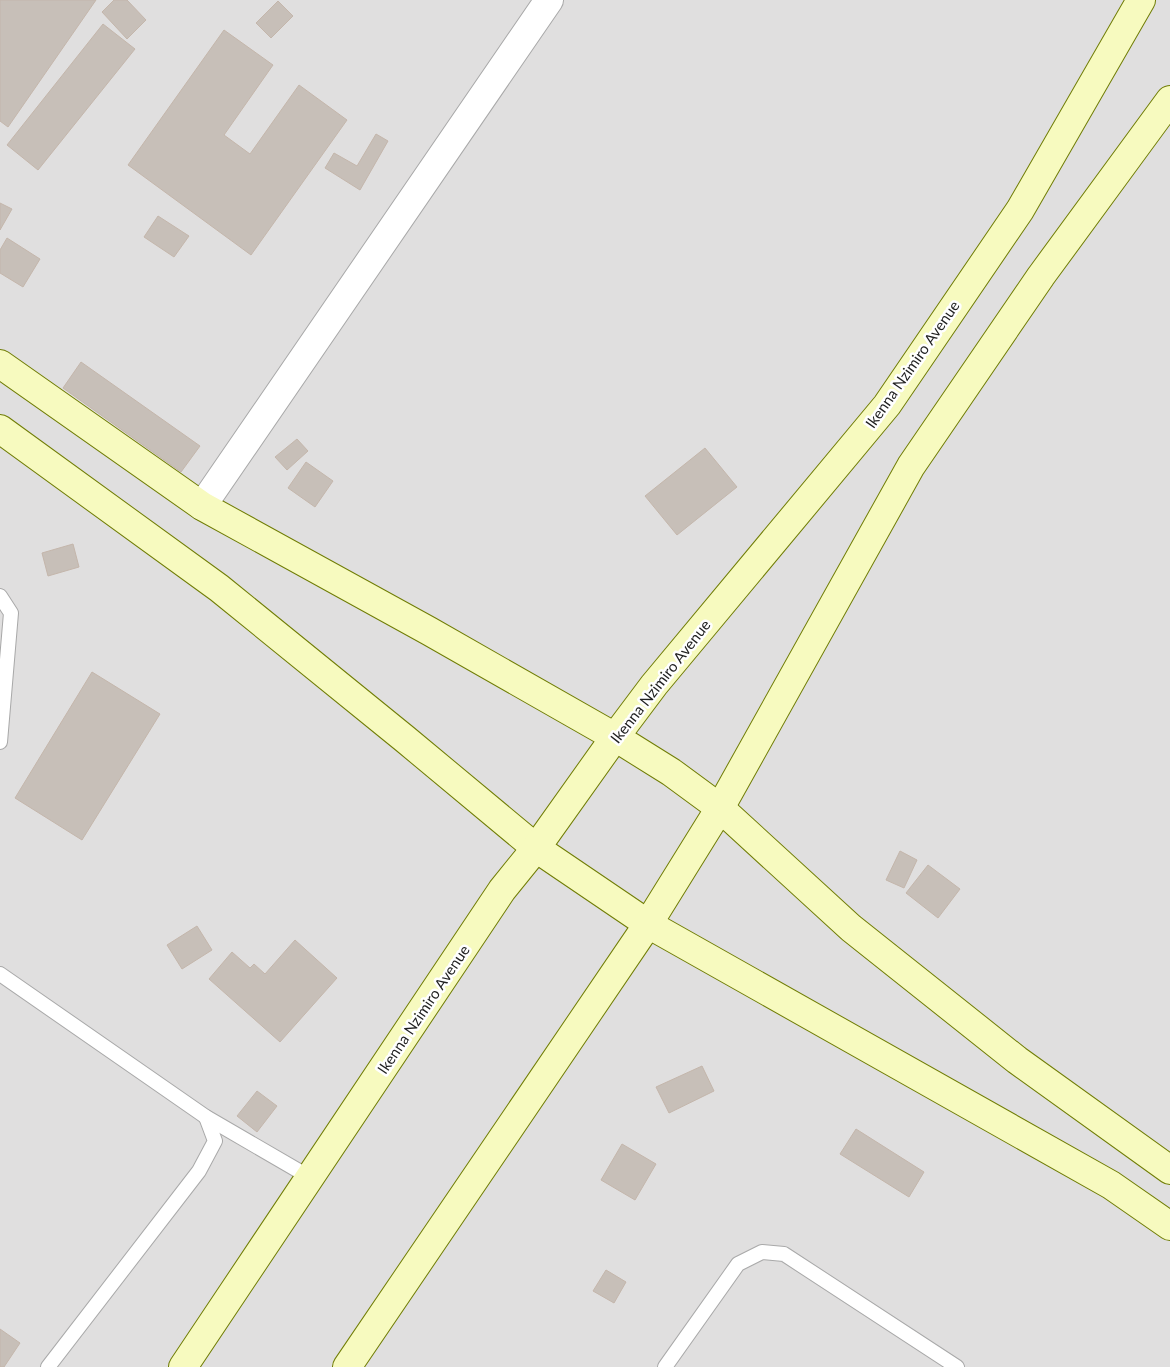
<svg xmlns="http://www.w3.org/2000/svg" width="1170" height="1367" viewBox="0 0 1170 1367" font-family="Lato,sans-serif">
<style>
.residential{fill:#e0dfdf}
.building{fill:#c7bfb8;stroke:#c4b6ab}
.lines{fill:none;stroke-linecap:round;stroke-linejoin:round}
.lane-casing{stroke:#a9a9a9;stroke-width:16}
.street-casing{stroke:#a9a9a9;stroke-width:30}
.secondary-casing{stroke:#707d05;stroke-width:30}
.lane{stroke:#fff;stroke-width:14}
.street{stroke:#fff;stroke-width:28}
.secondary{stroke:#f7fabf;stroke-width:28}
.labels{text-anchor:middle;dominant-baseline:central;stroke-width:5;stroke-linejoin:round;paint-order:stroke}
.street-label{font-size:15px;fill:#222;stroke:#fff}
</style>
<rect width="100%" height="100%" fill="#f2efe9"/>
<!-- residential -->
<rect class="residential" x="0" y="0" width="1170" height="1367"/>
<!-- building -->
<g class="building">
<polygon points="0,0 96,0 8,127 0,121"/>
<polygon points="114,0 127,0 146,20 127,39 102,12"/>
<polygon points="278,1 293,16 271,38 256,23"/>
<polygon points="103,24 135,49 38,170 7,145"/>
<polygon points="224,30 273,65 224,135 250,154 299,85 347,120 251,255 128,165"/>
<polygon points="376,134 388,141 360,190 325,168 334,153 357,166"/>
<polygon points="0,203 12,209 0,230"/>
<polygon points="158,216 189,236 174,257 144,237"/>
<polygon points="7,238 40,259 23,287 0,273 0,250"/>
<polygon points="81,362 200,446 181,472 63,388"/>
<polygon points="297,439 308,451 287,470 275,457"/>
<polygon points="705,448 737,487 677,535 645,496"/>
<polygon points="306,462 333,481 315,507 288,488"/>
<polygon points="73,544 79,567 48,576 42,553"/>
<polygon points="92,672 160,714 82,840 15,798"/>
<polygon points="900,851 917,860 904,888 886,880"/>
<polygon points="928,865 960,889 938,918 906,893"/>
<polygon points="197,926 212,950 182,969 167,945"/>
<polygon points="295,940 337,978 280,1042 209,979 232,952 250,968 254,964 265,974"/>
<polygon points="702,1066 714,1091 669,1113 656,1087"/>
<polygon points="257,1091 277,1106 257,1132 237,1116"/>
<polygon points="856,1129 924,1172 909,1197 840,1154"/>
<polygon points="622,1144 656,1164 635,1200 601,1180"/>
<polygon points="606,1270 626,1282 614,1303 593,1291"/>
<polygon points="0,1329 20,1343 4,1367 0,1367"/>
</g>
<g class="lines">
<defs>
<g id="lane">
<polyline points="0,596 11,613 0,742"/>
<polyline points="0,974 206,1117 311,1178"/>
<polyline points="48,1367 199,1171 215,1141 206,1117"/>
<polyline points="665,1367 738,1264 762,1252 784,1254 957,1367"/>
</g>
<polyline id="street" points="202,506 549,0"/>
<g id="secondary">
<polyline points="0,364 202,506 429,631 615,737 671,772 720,808 851,928 1017,1060 1170,1170"/>
<polyline points="0,429 219,588 405,739 536,848 648,924 1111,1185 1170,1226"/>
<polyline points="183,1367 502,890 536,848 615,737 654,685 887,405 1020,210 1141,0"/>
<polyline points="347,1367 648,924 720,808 911,466 1041,276 1170,100"/>
</g>
</defs>
<!-- lane casing -->
<use href="#lane" class="lane-casing"/>
<!-- street casing -->
<use href="#street" class="street-casing"/>
<!-- secondary casing -->
<use href="#secondary" class="secondary-casing"/>
<!-- lane -->
<use href="#lane" class="lane"/>
<!-- street -->
<use href="#street" class="street"/>
<!-- secondary -->
<use href="#secondary" class="secondary"/>
</g>
<g class="labels">
<!-- street labels -->
<g class="street-label">
<text transform="translate(912 364) rotate(-55)">Ikenna Nzimiro Avenue</text>
<text transform="translate(660 681) rotate(-52)">Ikenna Nzimiro Avenue</text>
<text transform="translate(423 1009) rotate(-56)">Ikenna Nzimiro Avenue</text>
</g>
</g>
</svg>
